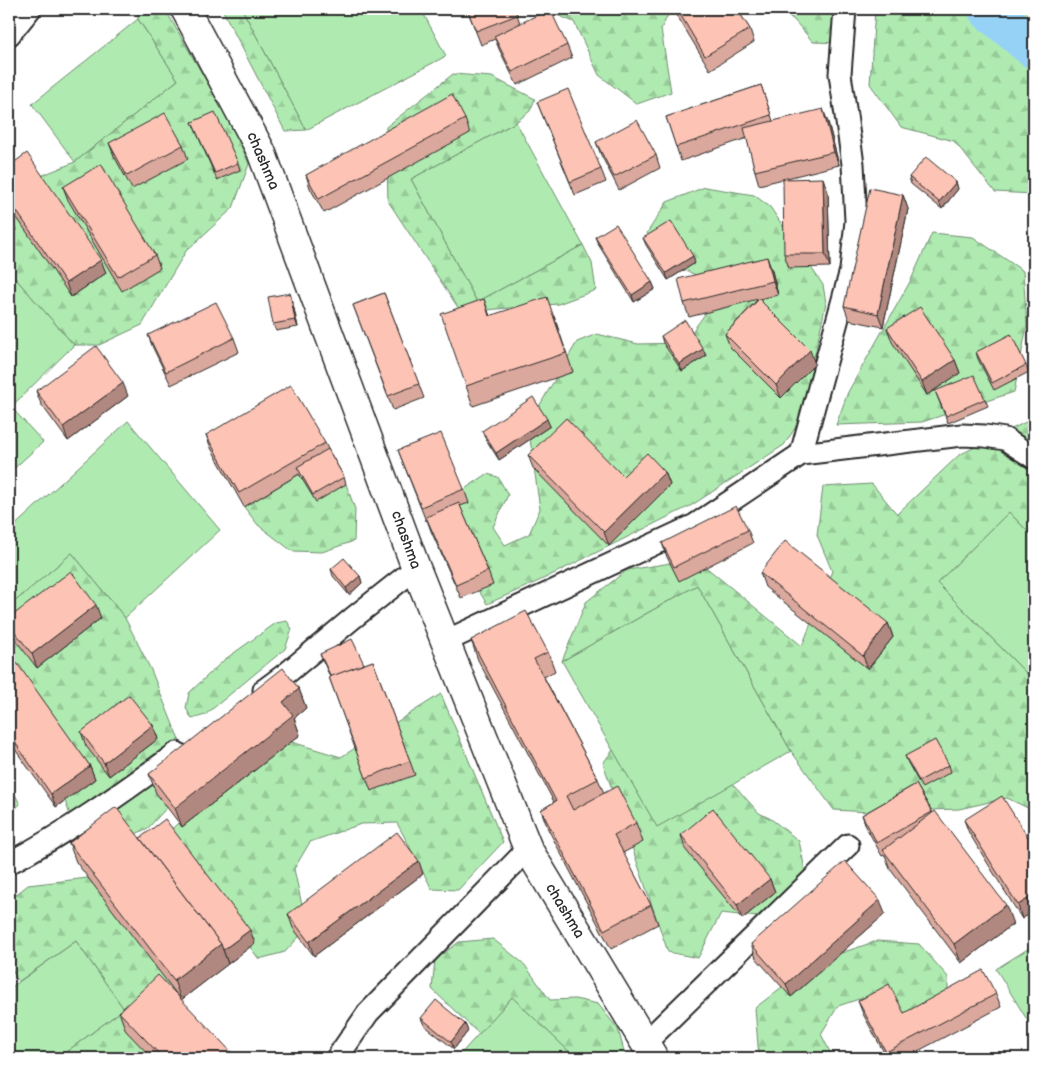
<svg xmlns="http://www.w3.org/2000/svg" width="1043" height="1067" viewBox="0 0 1043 1067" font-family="'Balsamiq Sans',sans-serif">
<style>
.green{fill:#afebb1;stroke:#6d8b6e}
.forest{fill:url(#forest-firs);stroke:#6d8b6e}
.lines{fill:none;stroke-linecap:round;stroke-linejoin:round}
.canal{stroke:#96d2f6;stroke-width:41}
.service-casing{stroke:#2b2b2b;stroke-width:25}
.tertiary-casing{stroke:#2b2b2b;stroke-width:31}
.service{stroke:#fff;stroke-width:21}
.tertiary{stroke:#fff;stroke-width:28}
.wall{fill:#daa89c;stroke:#2b2b2b}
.shaded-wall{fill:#b1887f;stroke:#2b2b2b}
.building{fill:#fdc3b5;stroke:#2b2b2b}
.labels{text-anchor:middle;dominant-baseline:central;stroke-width:4;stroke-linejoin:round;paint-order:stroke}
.street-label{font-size:15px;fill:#2b2b2b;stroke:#fff}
</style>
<defs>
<pattern id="forest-firs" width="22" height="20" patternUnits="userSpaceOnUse" patternTransform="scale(1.25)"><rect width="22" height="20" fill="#afebb1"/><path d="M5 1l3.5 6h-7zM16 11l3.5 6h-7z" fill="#97ca98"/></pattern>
</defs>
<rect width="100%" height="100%" fill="#fff"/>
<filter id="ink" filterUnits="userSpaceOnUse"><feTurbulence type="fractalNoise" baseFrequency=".02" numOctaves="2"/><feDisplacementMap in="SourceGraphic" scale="10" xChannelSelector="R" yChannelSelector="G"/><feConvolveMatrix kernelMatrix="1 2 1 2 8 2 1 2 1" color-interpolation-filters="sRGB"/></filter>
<g filter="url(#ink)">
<!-- green -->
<g class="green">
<polygon points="242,9 421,9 446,56 306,130"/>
<polygon points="138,19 178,80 75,162 32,104"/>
<polygon points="516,122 583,245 477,302 411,179"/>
<polygon points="9,271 74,345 11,407 43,442 9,473"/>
<polygon points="128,421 220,530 125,618 72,553 12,604 9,601 9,531"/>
<polygon points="1009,512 1034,538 1034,675 1031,678 937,583"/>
<polygon points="697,585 791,751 657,828 562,661"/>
<polygon points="76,941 124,1009 58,1058 15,1058 9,1049 9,989"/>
<polygon points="1034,945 1034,1031 996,969"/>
<polygon points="512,997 576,1058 457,1058"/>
</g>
<!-- forest -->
<g class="forest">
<polygon points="137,9 165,9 235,131 249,164 233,208 186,251 142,325 99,345 74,345 9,271 9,189 75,162 178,80 138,19"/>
<polygon points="222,9 242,9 306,130 285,131"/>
<polygon points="543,9 671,9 661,29 671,92 637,104 599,75 574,22"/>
<polygon points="779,9 838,9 842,43 813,42 794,20"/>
<polygon points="875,9 1034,9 1034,194 995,192 954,141 901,127 870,84"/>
<polygon points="453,74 492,77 535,99 530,111 516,122 411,179 477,302 583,245 592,263 596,290 558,304 461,312 388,201 386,127"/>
<polygon points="705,187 754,195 770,207 823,285 826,303 801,419 784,445 692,505 541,580 487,604 455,552 453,497 487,474 498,477 508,495 493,527 505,545 529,534 540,509 528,425 577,342 597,334 638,344 684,343 713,303 700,277 670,263 647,233 667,202"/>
<polygon points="932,233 973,237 1023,271 1027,326 1014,392 922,422 836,425 848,392 911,280"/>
<polygon points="1034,418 1034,538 1009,512 937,583 1031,678 1034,675 1034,811 1007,798 959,809 868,812 834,810 791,751 697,585 562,661 586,602 627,570 696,559 802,646 832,571 817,535 823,487 872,484 897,514 959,455"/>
<polygon points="300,474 316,501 346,484 355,509 354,541 322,552 292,551 258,525 244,507"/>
<polygon points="72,553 125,618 151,670 186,757 184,789 148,828 109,847 77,834 46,749 9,682 9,601 12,604"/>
<polygon points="287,621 292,629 285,649 205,715 192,719 186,708 189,693 224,660 276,623"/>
<polygon points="441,694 503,842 458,890 432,889 397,823 361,824 310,842 294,869 307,928 285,952 259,959 164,836 272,736 341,757"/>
<polygon points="613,750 657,827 733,784 759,813 771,819 799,841 808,884 785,920 721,913 698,958 668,952 603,763"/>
<polygon points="9,783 20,804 9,816"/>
<polygon points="105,876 176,972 158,1058 58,1058 124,1009 76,941 18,982 9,962 9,900 28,885"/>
<polygon points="493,939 524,964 550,1000 575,999 598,1004 618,1029 626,1058 576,1058 512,997 479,1034 432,989 435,960 459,942"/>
<polygon points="877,941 919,944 948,977 948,1016 893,1023 865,997 838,1006 821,1034 833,1058 759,1058 755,1008 814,962"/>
</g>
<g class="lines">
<!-- canal -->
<polyline class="canal" points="988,9 1034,48"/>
<defs>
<g id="service">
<polyline points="9,35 30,9"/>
<polyline points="801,454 962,435 985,436 1005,439 1034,458"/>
<polyline points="446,641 695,525 801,454 851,270 856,221 853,164 840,74 845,9"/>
<polyline points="264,690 287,673 353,618 416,568"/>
<path d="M9,863C68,832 123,792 177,753"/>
<polyline points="645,1043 848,845"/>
<polyline points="337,1058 368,1013 528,849"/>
</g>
<polyline id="tertiary" points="185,9 261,151 416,568 528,849 654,1058"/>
</defs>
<!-- service casing -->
<use href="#service" class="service-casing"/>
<!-- tertiary casing -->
<use href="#tertiary" class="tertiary-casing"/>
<!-- service -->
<use href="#service" class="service"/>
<!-- tertiary -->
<use href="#tertiary" class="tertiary"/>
</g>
<!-- wall -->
<g class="wall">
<polygon points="467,9 515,9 520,23 567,45 572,58 517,85 499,49 495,39 481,45"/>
<polygon points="673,9 737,9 750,29 754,42 710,70"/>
<polygon points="761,85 773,121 828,122 839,165 759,185 755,171 747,138 681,161 666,117"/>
<polygon points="537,102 601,169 606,182 575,195"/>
<polygon points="465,119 470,133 324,213 310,188 306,175"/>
<polygon points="192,122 238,163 240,170 217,180"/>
<polygon points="596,142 656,155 660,168 619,190 601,155"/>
<polygon points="109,143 183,145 188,159 132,189 114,156"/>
<polygon points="9,166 106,273 71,297 9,206"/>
<polygon points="909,177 956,182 958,189 942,209 911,184"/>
<polygon points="63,187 155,255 160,268 122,291 68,200"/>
<polygon points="828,192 830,267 789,268 784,254"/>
<polygon points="903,195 908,209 883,327 849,320 844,306"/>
<polygon points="595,237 652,282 655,289 634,302 598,244"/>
<polygon points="643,238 695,263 668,280 646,245"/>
<polygon points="772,271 778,295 759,299 815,364 781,398 730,347 725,334 758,299 689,317 684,303"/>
<polygon points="384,293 424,398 393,410 353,305"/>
<polygon points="484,299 490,316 554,316 573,372 473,406 466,386"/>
<polygon points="292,300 298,327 276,331 273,324"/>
<polygon points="887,328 955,360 960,373 927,395 892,342"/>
<polygon points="148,335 234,338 239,352 171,385 153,348"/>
<polygon points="661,336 703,349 706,356 682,371 663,343"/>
<polygon points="976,352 1026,365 1029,372 994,390 978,359"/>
<polygon points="36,391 128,396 68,441 41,404"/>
<polygon points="935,391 985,399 988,406 948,423"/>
<polygon points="550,426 499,460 485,438 482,431"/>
<polygon points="206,435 325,443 328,449 344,477 346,484 316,502 299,474 244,507 211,448"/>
<polygon points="398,450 464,489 469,503 460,506 488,571 493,585 461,598 431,531 427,520 426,521"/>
<polygon points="528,455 623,476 665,472 670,485 609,546 533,468"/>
<polygon points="748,530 753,543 679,581 667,557 662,543"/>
<polygon points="331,569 360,576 362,583 349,595 333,576"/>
<polygon points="760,573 888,623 893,637 868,669 765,587"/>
<polygon points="9,618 101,618 37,668 11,634 9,629"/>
<polygon points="471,640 548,652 555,671 544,677 598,779 604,793 636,823 643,842 623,853 651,905 658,924 611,949 548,829 541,810 554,802 478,660"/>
<polygon points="320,654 365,664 373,661 415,775 371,791 329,677 330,677"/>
<polygon points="9,659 90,766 95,779 56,807 9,741"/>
<polygon points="299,689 306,708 294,718 300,735 182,827 156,793 149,774"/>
<polygon points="153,725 158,739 109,776 86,746 81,732"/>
<polygon points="905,756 949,765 951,772 922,788 908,763"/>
<polygon points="916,784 933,813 1013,924 961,963 890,869 885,855 882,856 867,829 862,815"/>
<polygon points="964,820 1034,847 1034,911 1022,919 969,833"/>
<polygon points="681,835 770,879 775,892 742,919 685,849"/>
<polygon points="140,838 255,943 181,1000 76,862 69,843"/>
<polygon points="423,874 314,956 293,928 288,914"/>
<polygon points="885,914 791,997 756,958 751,944"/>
<polygon points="996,994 1001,1007 905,1058 887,1058 863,1014 858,1001 904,1013"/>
<polygon points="119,1012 237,1058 152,1058 126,1031"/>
<polygon points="421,1018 465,1024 468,1031 454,1049 424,1025"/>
</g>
<!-- shaded-wall -->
<g class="shaded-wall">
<polygon points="823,109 828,122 839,165 834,152"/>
<polygon points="823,178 828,192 830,267 825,254"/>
<polygon points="956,182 958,189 942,209 939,202"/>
<polygon points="903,195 908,209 883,327 878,314"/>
<polygon points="11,217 16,230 9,236 9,219"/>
<polygon points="693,256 695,263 668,280 666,273"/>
<polygon points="767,257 772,271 778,295 773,281"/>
<polygon points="101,260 106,273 71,297 66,283"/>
<polygon points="652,282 655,289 634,302 632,295"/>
<polygon points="290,293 292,300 298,327 295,320"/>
<polygon points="703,349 706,356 682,371 679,364"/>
<polygon points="810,350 815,364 781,398 776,385"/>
<polygon points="955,360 960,373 927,395 922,382"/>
<polygon points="123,383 128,396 68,441 63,427"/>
<polygon points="547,419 550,426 499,460 496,453"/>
<polygon points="665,472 670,485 609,546 604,532"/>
<polygon points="360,576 362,583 349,595 346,588"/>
<polygon points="96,605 101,618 37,668 32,654"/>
<polygon points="888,623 893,637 868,669 863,656"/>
<polygon points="299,689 306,708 294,718 300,735 182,827 175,808 283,702"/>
<polygon points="153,725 158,739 109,776 104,763"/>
<polygon points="90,766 95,779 56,807 51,794"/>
<polygon points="419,861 423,874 314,956 309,942"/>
<polygon points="770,879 775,892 742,919 737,905"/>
<polygon points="1034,895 1034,911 1022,919 1018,905"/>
<polygon points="880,900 885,914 791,997 786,984"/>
<polygon points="1006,905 1013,924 961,963 954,944"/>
<polygon points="250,930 255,943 228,964 223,950"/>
<polygon points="221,944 228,964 181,1000 174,980"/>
<polygon points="465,1024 468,1031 454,1049 451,1042"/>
</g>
<!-- building -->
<g class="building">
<polygon points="467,9 515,9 517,15 476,31"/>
<polygon points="550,9 567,45 512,72 494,36"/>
<polygon points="677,9 737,9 750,29 705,56"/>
<polygon points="761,85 771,115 676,147 666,117"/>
<polygon points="568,89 601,169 570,182 537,102"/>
<polygon points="452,94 465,119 319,199 306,175"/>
<polygon points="823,109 834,152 755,171 744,128"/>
<polygon points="215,112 238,163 215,173 192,122"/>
<polygon points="165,113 183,145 127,176 109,143"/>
<polygon points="637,120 656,155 614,177 596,142"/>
<polygon points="27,153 101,260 66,283 9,200 9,166"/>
<polygon points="926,157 956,182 939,202 909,177"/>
<polygon points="101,164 155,255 118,277 63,187"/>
<polygon points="823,178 825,254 784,254 783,179"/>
<polygon points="870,188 903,195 878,314 844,306"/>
<polygon points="671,221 693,256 666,273 643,238"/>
<polygon points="616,224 652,282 632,295 595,237"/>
<polygon points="767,257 773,281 684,303 678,279"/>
<polygon points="290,293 295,320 273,324 268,297"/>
<polygon points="384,293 419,384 388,396 353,305"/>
<polygon points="547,297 566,353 466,386 441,314 484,299 489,316"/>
<polygon points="759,299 810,350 776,385 725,334"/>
<polygon points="216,302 234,338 166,372 148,335"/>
<polygon points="920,307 955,360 922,382 887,328"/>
<polygon points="685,320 703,349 679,364 661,336"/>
<polygon points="1011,334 1026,365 992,383 976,352"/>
<polygon points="96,346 123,383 63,427 36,391"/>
<polygon points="974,375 985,399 946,416 935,391"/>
<polygon points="291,385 325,443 239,493 206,435"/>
<polygon points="533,397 547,419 496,453 482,431"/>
<polygon points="566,418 623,476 647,453 665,472 604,532 528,455"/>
<polygon points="441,433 464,489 421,507 398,450"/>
<polygon points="328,449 344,477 313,495 297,467"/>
<polygon points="459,503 488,571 456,585 426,517"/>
<polygon points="736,506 748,530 674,567 662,543"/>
<polygon points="785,541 888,623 863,656 760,573"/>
<polygon points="344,558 360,576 346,588 331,569"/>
<polygon points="71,571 96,605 32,654 9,624 9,618"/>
<polygon points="526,611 548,652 534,659 598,779 566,796 573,810 617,786 636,823 614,835 651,905 604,930 541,810 556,801 471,640"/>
<polygon points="352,639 364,664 331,677 320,654"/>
<polygon points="12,656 90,766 51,794 9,734 9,659"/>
<polygon points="373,661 410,761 366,778 329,677"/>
<polygon points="283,668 299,689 283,702 293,715 175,808 149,774"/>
<polygon points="129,695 153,725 104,763 81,732"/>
<polygon points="935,740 949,765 919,781 905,756"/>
<polygon points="916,784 932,812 877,843 862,815"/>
<polygon points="1002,796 1034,847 1034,895 1018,905 964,820"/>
<polygon points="116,807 221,944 174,980 69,843"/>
<polygon points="713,808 770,879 737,905 681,835"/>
<polygon points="935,811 1006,905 954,944 883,850"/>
<polygon points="165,819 250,930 223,950 221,944 140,838"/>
<polygon points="397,832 419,861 309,942 288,914"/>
<polygon points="845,861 880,900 786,984 751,944"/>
<polygon points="983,970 996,994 886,1052 858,1001 889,984 904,1013"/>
<polygon points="158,975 237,1058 163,1058 119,1012"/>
<polygon points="436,1000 465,1024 451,1042 421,1018"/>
</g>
</g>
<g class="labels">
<!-- street labels -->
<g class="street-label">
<text transform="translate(263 161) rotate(67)">сhashma</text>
<text transform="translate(406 540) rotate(70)">сhashma</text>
<text transform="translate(565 911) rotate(59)">сhashma</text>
</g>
</g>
<!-- margin -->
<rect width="1043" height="1067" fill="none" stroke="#fff" stroke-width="30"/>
<rect x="15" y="15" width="1013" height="1037" fill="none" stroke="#2b2b2b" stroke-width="2" filter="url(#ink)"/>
</svg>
